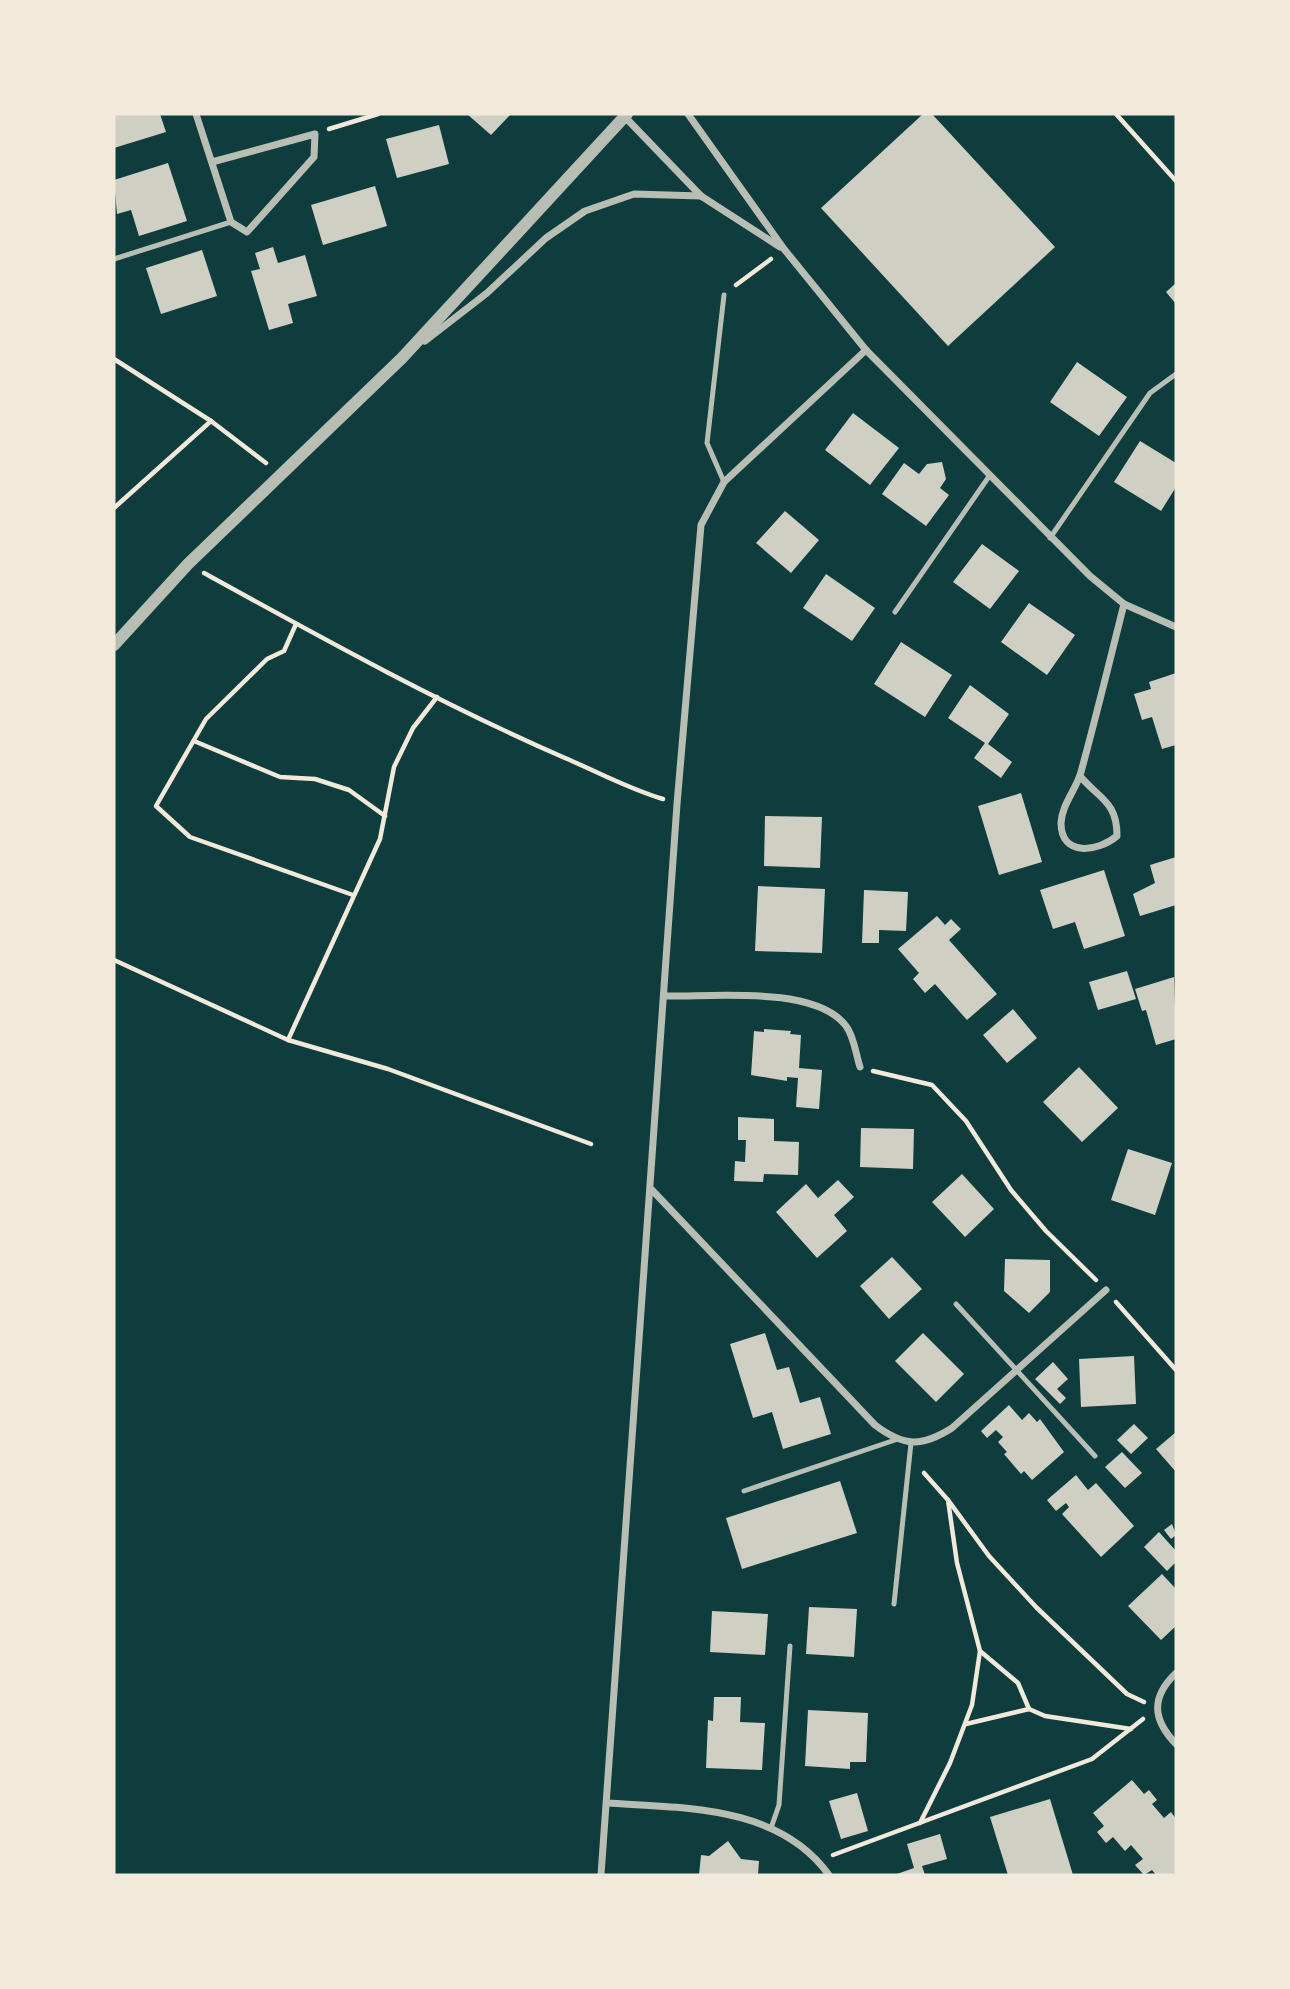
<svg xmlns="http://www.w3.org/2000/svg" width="1290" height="1989" viewBox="0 0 1290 1989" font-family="'Exo 2',sans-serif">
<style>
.building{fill:#cfcfc3}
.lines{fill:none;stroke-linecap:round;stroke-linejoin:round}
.path{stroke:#f1e9da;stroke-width:4.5}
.service{stroke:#b8beb3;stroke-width:5}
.minor{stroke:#b8beb3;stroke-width:7}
.tertiary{stroke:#b8beb3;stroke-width:12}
</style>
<rect width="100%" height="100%" fill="#0f3d3e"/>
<!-- building -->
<g class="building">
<polygon points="114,114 160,114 166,132 114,148"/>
<polygon points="467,114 511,114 491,135"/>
<polygon points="923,114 932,114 1055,247 948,346 821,208"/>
<polygon points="439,125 449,164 397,178 386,139"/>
<polygon points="168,163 187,221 139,236 131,210 117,214 114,180"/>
<polygon points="375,186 387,226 323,245 311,205"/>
<polygon points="273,247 278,263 305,255 317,296 288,304 293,323 269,330 251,271 260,269 255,253"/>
<polygon points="202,250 217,296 161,314 146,268"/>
<polygon points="1176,283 1176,304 1166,292"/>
<polygon points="1077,362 1127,397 1099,436 1050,402"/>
<polygon points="853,413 899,448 870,485 825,450"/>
<polygon points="1140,441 1176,463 1176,487 1161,511 1114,482"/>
<polygon points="942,462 946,479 940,488 949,495 926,526 882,494 904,463 919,474 927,464"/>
<polygon points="785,511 819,540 791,573 756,543"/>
<polygon points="982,544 1019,571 990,609 953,582"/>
<polygon points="826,574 875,608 852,641 803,608"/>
<polygon points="1029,603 1075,635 1047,675 1001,642"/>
<polygon points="901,642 952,675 925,717 874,684"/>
<polygon points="1176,673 1176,745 1162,749 1152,717 1142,720 1134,694 1151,689 1149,682"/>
<polygon points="970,685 1009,714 988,744 1012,762 1001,778 974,758 985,743 948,718"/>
<polygon points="1021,793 1042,862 999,875 978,806"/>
<polygon points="765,816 822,817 820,868 764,866"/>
<polygon points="1176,857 1176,905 1140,916 1133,894 1155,883 1150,865"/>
<polygon points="1104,870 1125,936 1084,949 1075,922 1053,929 1040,890"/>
<polygon points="758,886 825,889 822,953 755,951"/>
<polygon points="864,890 908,892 906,931 879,930 879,943 862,943"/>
<polygon points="937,916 945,925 951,919 961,929 949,940 997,994 967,1020 935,984 925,993 913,979 919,973 898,949"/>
<polygon points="1127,971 1136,999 1098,1010 1089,982"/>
<polygon points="1174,977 1176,1039 1156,1045 1146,1010 1142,1011 1135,989"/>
<polygon points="1013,1009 1037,1038 1007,1063 983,1035"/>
<polygon points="764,1029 791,1031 790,1034 801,1035 799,1068 822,1070 819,1109 796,1107 798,1078 787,1077 787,1081 751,1075 754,1031 764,1032"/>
<polygon points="1079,1067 1118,1108 1082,1142 1043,1102"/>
<polygon points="738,1117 774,1119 774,1141 799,1142 798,1175 764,1174 763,1182 734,1181 735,1161 745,1162 746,1140 738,1140"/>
<polygon points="861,1128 914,1129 913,1169 860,1167"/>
<polygon points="1128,1149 1172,1163 1155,1215 1111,1200"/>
<polygon points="962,1174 994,1209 965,1237 932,1202"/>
<polygon points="838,1180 854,1197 834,1215 847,1231 817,1258 776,1212 806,1184 818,1198"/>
<polygon points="892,1257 922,1289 889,1319 860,1286"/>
<polygon points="1005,1259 1050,1260 1050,1292 1029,1313 1004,1291"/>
<polygon points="765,1333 777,1370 789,1367 800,1403 820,1397 831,1434 783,1449 772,1412 753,1418 730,1344"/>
<polygon points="923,1333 964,1374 936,1402 895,1361"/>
<polygon points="1134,1356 1136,1404 1081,1407 1079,1359"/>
<polygon points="1053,1362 1068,1379 1057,1389 1066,1398 1060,1404 1035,1379"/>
<polygon points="1009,1405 1022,1420 1029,1413 1037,1422 1040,1419 1064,1452 1032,1480 1024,1471 1021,1474 1004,1454 1007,1452 998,1442 1003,1437 996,1430 987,1438 981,1431"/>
<polygon points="1134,1424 1148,1438 1131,1454 1117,1440"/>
<polygon points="1176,1432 1176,1472 1156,1449"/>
<polygon points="1122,1452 1142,1473 1125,1488 1105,1467"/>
<polygon points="1076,1475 1088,1490 1096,1483 1134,1526 1101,1557 1062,1514 1069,1507 1066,1503 1056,1511 1047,1500"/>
<polygon points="840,1481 857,1533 742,1569 726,1518"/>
<polygon points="1172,1524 1176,1535 1171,1539 1164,1530"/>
<polygon points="1159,1532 1176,1551 1176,1562 1167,1571 1144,1547"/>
<polygon points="1162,1574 1176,1589 1176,1626 1161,1640 1128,1606"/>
<polygon points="809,1607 857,1609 854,1657 806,1654"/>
<polygon points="712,1611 768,1614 765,1655 710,1652"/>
<polygon points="714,1697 741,1697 740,1722 765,1723 762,1770 706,1768 708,1720 713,1721"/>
<polygon points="808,1710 868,1713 866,1762 850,1762 850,1769 805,1766"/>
<polygon points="1132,1780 1144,1794 1149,1790 1157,1800 1152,1804 1164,1818 1171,1812 1176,1819 1176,1875 1156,1875 1152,1870 1144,1875 1135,1865 1143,1859 1131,1845 1125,1851 1113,1837 1106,1843 1097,1832 1104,1826 1093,1813"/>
<polygon points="857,1793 868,1831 841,1839 829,1801"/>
<polygon points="1050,1799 1073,1875 1008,1875 990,1817"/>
<polygon points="940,1834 947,1859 922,1866 925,1875 894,1875 914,1868 907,1844"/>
<polygon points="728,1841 741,1859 759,1861 758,1875 699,1875 701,1855 709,1856"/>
</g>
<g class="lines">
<!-- path -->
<g class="path">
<polyline points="1116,114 1176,181"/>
<polyline points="329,129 378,114"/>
<polyline points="736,285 771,259"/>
<polyline points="114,359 211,421 266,463"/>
<polyline points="114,508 211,421"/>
<path d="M204,573C322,638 441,704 565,758C598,772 629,789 663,799"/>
<polyline points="296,624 284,651 267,659 206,719 156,806 190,837 353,895"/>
<polyline points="194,741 280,777 315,779 349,790 385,816"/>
<polyline points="114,960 288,1040 388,1069 591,1144"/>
<polyline points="288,1040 380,839 394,767 413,728 437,697"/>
<polyline points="873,1071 932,1085 966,1121 1011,1190 1046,1231 1096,1280"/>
<polyline points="1116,1302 1176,1370"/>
<polyline points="924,1473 948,1500 989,1556 1036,1607 1127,1694 1144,1702"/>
<polyline points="980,1651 1018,1683 1029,1709 1045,1716 1131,1729"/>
<polyline points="966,1724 1029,1709"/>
<polyline points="920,1823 950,1763 972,1705 980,1651 957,1563 948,1500"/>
<polyline points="833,1855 1092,1759 1143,1719"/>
</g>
<!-- service -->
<g class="service">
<polyline points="114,259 231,222"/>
<polyline points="724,482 707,443 724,295"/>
<polyline points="1050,538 1150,393 1176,374"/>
<polyline points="895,612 990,475"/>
<polyline points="956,1304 1095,1456"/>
<polyline points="744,1491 898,1439"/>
<polyline points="894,1604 911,1443"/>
<polyline points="771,1828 779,1805 790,1646"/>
</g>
<!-- minor -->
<g class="minor">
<polyline points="196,114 231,222 247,232 314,157 315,134 212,162"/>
<polyline points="688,114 784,249 866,350 1090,576 1124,604 1176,627"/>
<polyline points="624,116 701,196 780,247"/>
<polyline points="425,341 487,293 546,238 585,211 634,194 701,196"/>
<path d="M1080,776C1099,799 1117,801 1117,836C1098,852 1061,857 1061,823C1062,804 1076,790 1081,772C1096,717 1110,660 1124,604"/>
<path d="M665,996C712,997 815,985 846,1026C854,1036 856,1055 860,1067"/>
<path d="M652,1190L875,1425C904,1447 922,1447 952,1428L1106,1290"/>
<path d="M1176,1673C1151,1697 1152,1719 1176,1744"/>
<path d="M607,1803C684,1808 779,1805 829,1875"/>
<polyline points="601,1875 677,804 701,525 724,482 866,350"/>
</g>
<!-- tertiary -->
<polyline class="tertiary" points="114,645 188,564 402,358 627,114"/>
</g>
<!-- border -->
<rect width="1290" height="1989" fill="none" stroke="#f1e9da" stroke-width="231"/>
</svg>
